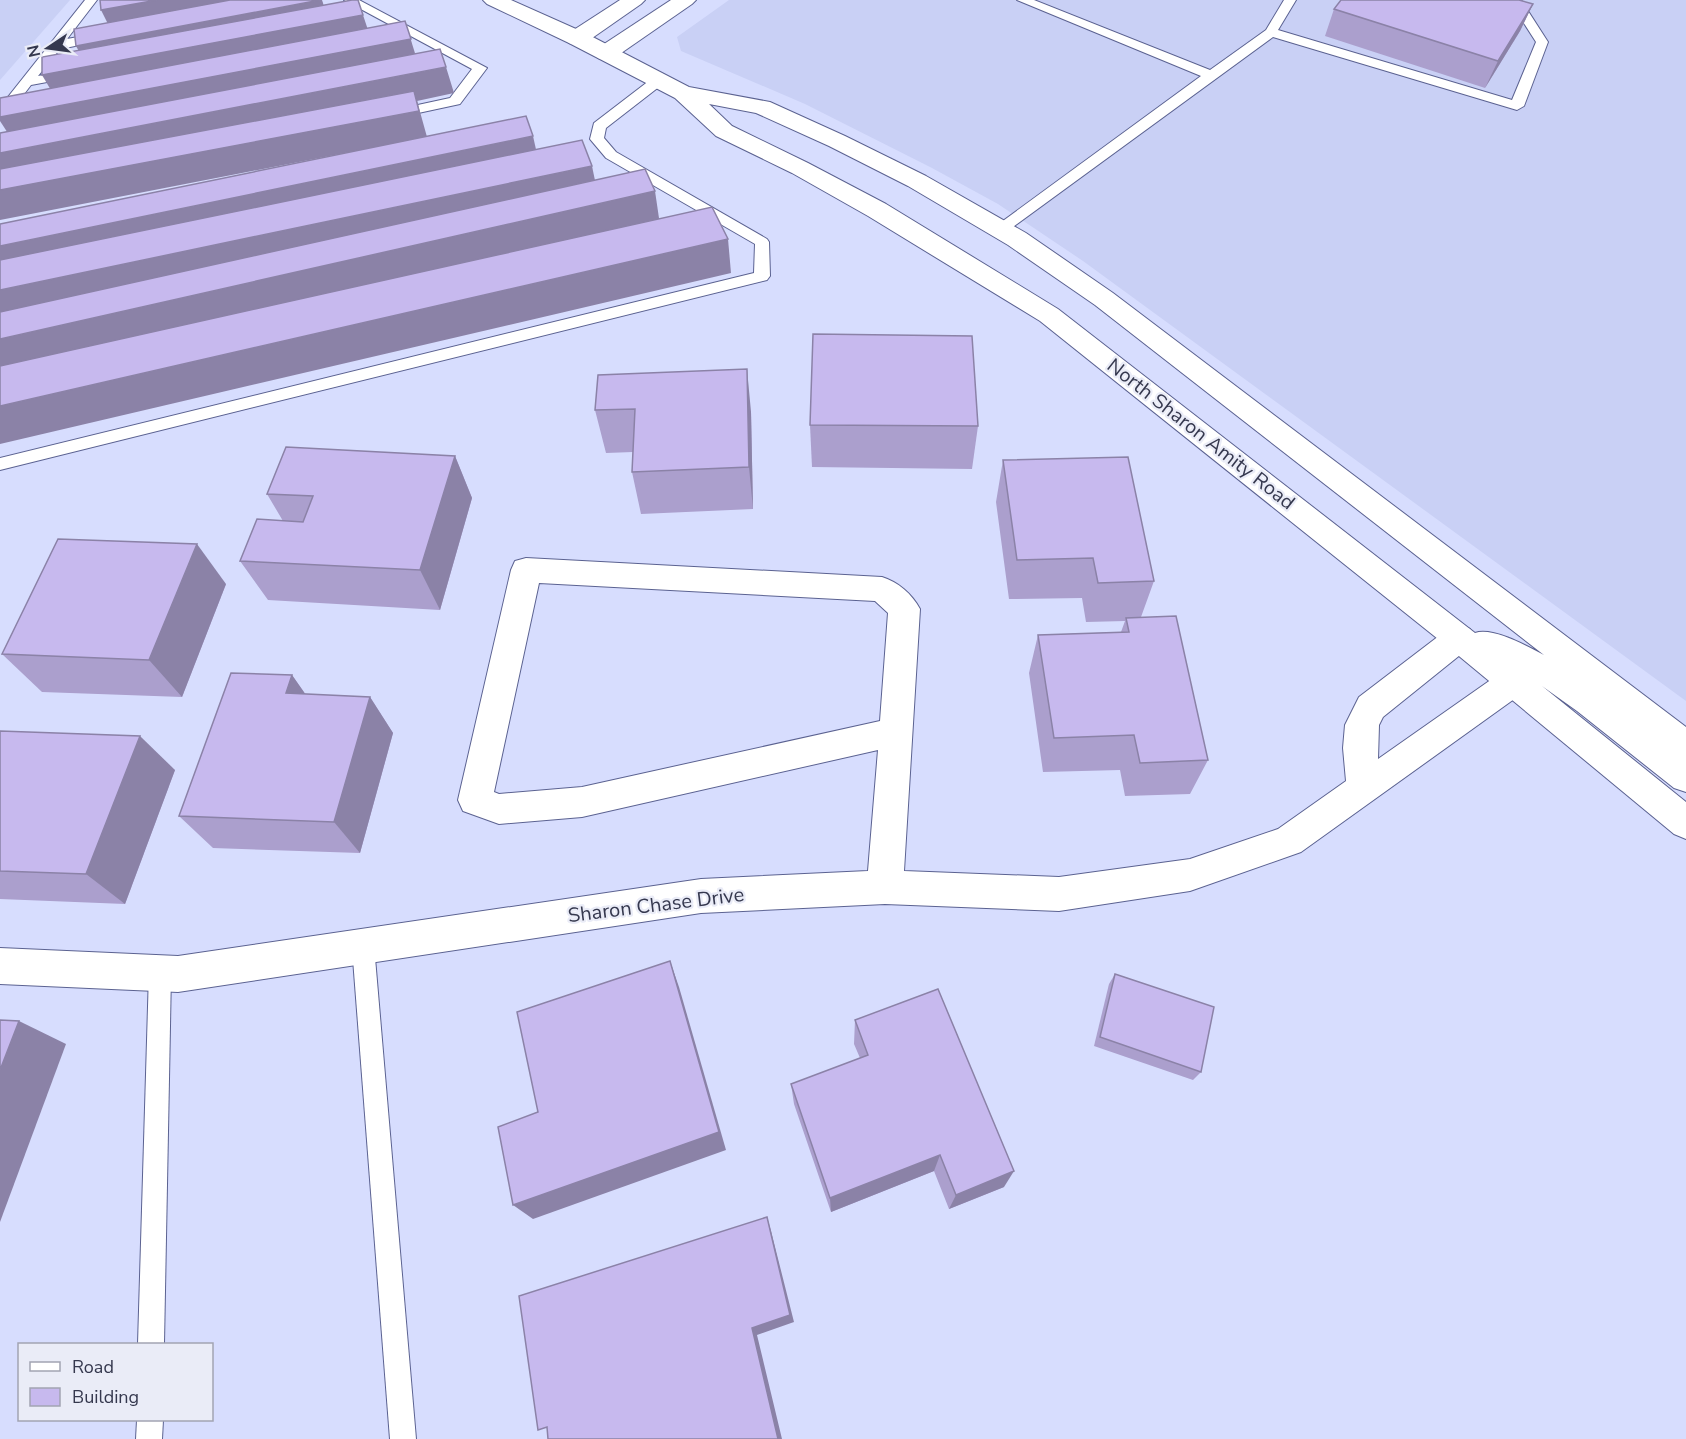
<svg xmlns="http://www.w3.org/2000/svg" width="1686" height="1439" viewBox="0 0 1686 1439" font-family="'Nunito Sans',sans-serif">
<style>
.built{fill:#c9d0f5}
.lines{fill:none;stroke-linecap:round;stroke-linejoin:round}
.service-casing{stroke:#5b6291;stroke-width:2}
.minor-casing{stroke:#5b6291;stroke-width:2}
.tertiary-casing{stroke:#5b6291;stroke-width:2}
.secondary-casing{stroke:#5b6291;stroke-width:2}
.service{fill:#fff;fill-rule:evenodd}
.minor{fill:#fff;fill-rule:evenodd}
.tertiary{fill:#fff;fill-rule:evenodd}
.secondary{fill:#fff;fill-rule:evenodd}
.wall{fill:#ab9fcd}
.shaded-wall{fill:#8b82a7}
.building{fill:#c7b9ee;stroke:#8b82a7;stroke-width:1.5}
.labels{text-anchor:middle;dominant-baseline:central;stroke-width:4.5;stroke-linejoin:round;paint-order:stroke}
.street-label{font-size:20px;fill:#35384e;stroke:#eaecf7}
</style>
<rect width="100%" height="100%" fill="#d7ddfe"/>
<!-- built -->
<g class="built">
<polygon points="0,0 70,0 0,80"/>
<polygon points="729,0 1686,0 1686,701 1083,261 998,204 932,168 805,104 681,51 677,37"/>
</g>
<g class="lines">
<defs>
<g id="service">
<polygon points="85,0 97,0 67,39 100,33 105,34 106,37 105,40 60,49 38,76 69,70 74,71 76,74 74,77 31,85 5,119 0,120 0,107"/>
<polygon points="344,0 359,0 487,68 460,104 395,118 390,117 388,114 390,111 450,98 472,69"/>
<polygon points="1017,0 1034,0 1210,70 1266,30 1284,0 1296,0 1278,30 1512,100 1536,42 1509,0 1521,0 1548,42 1524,106 1517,110 1273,37 1006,232 996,232 994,229 996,226 1201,76"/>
<polygon points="659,76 664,77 666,80 664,83 606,128 604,138 616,152 767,239 769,242 770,276 767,280 0,470 0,458 754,273 755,244 606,158 590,139 594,123 654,77"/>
<polygon points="363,936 371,939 374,946 416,1439 390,1439 352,946 355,939"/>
<polygon points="160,962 168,965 171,973 164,1344 138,1344 149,973 152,965"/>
<polygon points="137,1420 163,1420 162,1439 136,1439"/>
</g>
<path id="minor" d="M526,558L882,577C898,582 912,594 920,609L904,871L1059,877L1190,859L1278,829L1346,781L1343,748L1345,725L1359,697L1448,629L1459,625L1470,629L1475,638L1470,647L1383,717L1379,725L1378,759L1502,672L1513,668L1524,672L1529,682L1524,692L1301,852L1190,891L1059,911L885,904L701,913L178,992L0,984V948L178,956L701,879L868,871L878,750L582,817L499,824L463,811L458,800L511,570L515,561ZM539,583L875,601L888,613L880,721L582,787L499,794L494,792Z"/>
<g id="tertiary">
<polygon points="620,0 645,0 641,4 585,43 577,45 569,43 566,38 569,33"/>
<polygon points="671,0 696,0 692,4 614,58 606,60 598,58 595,53 598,48"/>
</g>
<path id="secondary" d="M483,0H511L585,33L689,87L770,102L845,136L926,176L1026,233L1113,293L1686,727V792L1674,788L1577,711L1542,686L1686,802V839L1674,834L1448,647L1040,321L868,216L792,173L716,136L675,98L569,43L487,4ZM709,104L756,113L829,146L908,186L1008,245L1095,305L1544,655C1527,646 1493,627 1475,633L1058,309L886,204L808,163L732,126Z"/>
</defs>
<!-- service casing -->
<use href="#service" class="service-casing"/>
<!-- minor casing -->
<use href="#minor" class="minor-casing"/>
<!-- tertiary casing -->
<use href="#tertiary" class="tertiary-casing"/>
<!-- secondary casing -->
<use href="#secondary" class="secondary-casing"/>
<!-- service -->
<use href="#service" class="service"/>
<!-- minor -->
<use href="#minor" class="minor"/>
<!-- tertiary -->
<use href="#tertiary" class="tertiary"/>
<!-- secondary -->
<use href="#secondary" class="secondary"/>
</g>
<!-- wall -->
<g class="wall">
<polygon points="1533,4 1520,31 1485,88 1325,36 1334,9"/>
<polygon points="598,375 751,412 753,509 641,514 632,472 633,452 606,453 595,410"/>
<polygon points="810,425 978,426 972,469 812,467"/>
<polygon points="455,456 472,498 440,610 268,600 240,561 283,521 267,494"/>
<polygon points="1003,460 1154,581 1141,617 1208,760 1190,794 1125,796 1120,770 1043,772 1029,673 1038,635 1121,632 1125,621 1086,622 1082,598 1009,599 996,502"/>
<polygon points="226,584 182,697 42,692 2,654"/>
<polygon points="292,675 305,694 370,697 393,733 360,853 213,848 179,816"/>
<polygon points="0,731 175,770 125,904 0,899"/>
<polygon points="1115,974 1201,1072 1193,1080 1094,1046 1109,984"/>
<polygon points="855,1020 1004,1187 949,1209 934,1171 831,1212 794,1104 791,1084 860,1058 854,1044"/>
</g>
<!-- shaded-wall -->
<g class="shaded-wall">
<polygon points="157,0 267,0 110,28 101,10"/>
<polygon points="320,0 322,0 323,3 327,19 86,64 76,46"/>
<polygon points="358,0 372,42 58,102 42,75"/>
<polygon points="1533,4 1520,31 1485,88 1498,61"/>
<polygon points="405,21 419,66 15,144 0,121 0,117"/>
<polygon points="446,67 454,93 417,101 427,137 0,220 0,153"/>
<polygon points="533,136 539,163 0,276 0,246"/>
<polygon points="592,166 599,200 0,329 0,290"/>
<polygon points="655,191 660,225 0,377 0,339"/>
<polygon points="728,239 731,273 0,444 0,406"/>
<polygon points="747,369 751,412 753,509 749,467"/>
<polygon points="455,456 472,498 440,610 420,570"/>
<polygon points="197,544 226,584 182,697 149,660"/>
<polygon points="292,675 318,712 286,693"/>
<polygon points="370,697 393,733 360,853 334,822"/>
<polygon points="140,736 175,770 125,904 86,874"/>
<polygon points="670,961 679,987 726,1150 533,1219 513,1205"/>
<polygon points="19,1021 66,1044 0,1222 0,1070"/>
<polygon points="940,1155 934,1171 831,1212 830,1198"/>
<polygon points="1014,1171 1004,1187 949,1209 956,1195"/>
<polygon points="767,1217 771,1231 794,1322 757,1335 782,1439 778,1439 752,1328"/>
</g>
<!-- building -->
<g class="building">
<polygon points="100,0 157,0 101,10"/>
<polygon points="230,0 320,0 76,46 74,29"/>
<polygon points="352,0 358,0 363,15 42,75 42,57"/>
<polygon points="1341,0 1519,0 1533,4 1498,61 1334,9"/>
<polygon points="405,21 411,39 0,117 0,98"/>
<polygon points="440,49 446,67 0,153 0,133"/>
<polygon points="414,91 419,111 0,190 0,169"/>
<polygon points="526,116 533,136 0,246 0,224"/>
<polygon points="582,140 592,166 0,290 0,260"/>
<polygon points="645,169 655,191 0,339 0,312"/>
<polygon points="712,207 728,239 0,406 0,366"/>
<polygon points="813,334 972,336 978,426 810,425"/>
<polygon points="747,369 749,467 632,472 635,409 595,410 598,375"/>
<polygon points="286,447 455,456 420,570 240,561 257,519 303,522 313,496 267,494"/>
<polygon points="1128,457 1154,581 1098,583 1093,558 1017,560 1003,460"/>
<polygon points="58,539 197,544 149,660 2,654"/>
<polygon points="1176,616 1208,760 1140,763 1134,735 1054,738 1038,635 1129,632 1126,618"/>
<polygon points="231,673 292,675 286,693 370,697 334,822 179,816"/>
<polygon points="0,731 140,736 86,874 0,871"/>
<polygon points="670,961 719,1132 513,1205 498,1127 538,1112 517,1012"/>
<polygon points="1115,974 1214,1007 1201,1072 1100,1037"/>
<polygon points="938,989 1014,1171 956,1195 940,1155 830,1198 791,1084 868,1055 855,1020"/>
<polygon points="0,1020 19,1021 0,1070"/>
<polygon points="767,1217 790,1315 752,1328 778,1439 548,1439 547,1427 538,1430 519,1296"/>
</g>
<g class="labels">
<!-- street labels -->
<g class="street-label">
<text transform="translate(1201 434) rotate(38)">North Sharon Amity Road</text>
<text transform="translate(656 905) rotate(-7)">Sharon Chase Drive</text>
</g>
</g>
<!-- legend -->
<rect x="18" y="1343" width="195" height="78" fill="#eaecf7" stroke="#a2a4b3" stroke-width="1.5"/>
<rect x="30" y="1362" width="30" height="9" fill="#ffffff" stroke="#a2a4b3" stroke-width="1.5"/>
<text x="72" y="1373" font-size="18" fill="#35384e">Road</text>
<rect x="30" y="1388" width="30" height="18" fill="#c7b9ee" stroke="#a2a4b3" stroke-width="1.5"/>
<text x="72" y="1403" font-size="18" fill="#35384e">Building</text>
<!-- north arrow -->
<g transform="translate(48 48) rotate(257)" stroke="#eaecf7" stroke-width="4.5" paint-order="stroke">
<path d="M0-4.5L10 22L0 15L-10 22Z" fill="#35384e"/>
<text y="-9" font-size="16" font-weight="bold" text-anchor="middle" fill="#35384e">N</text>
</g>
</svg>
